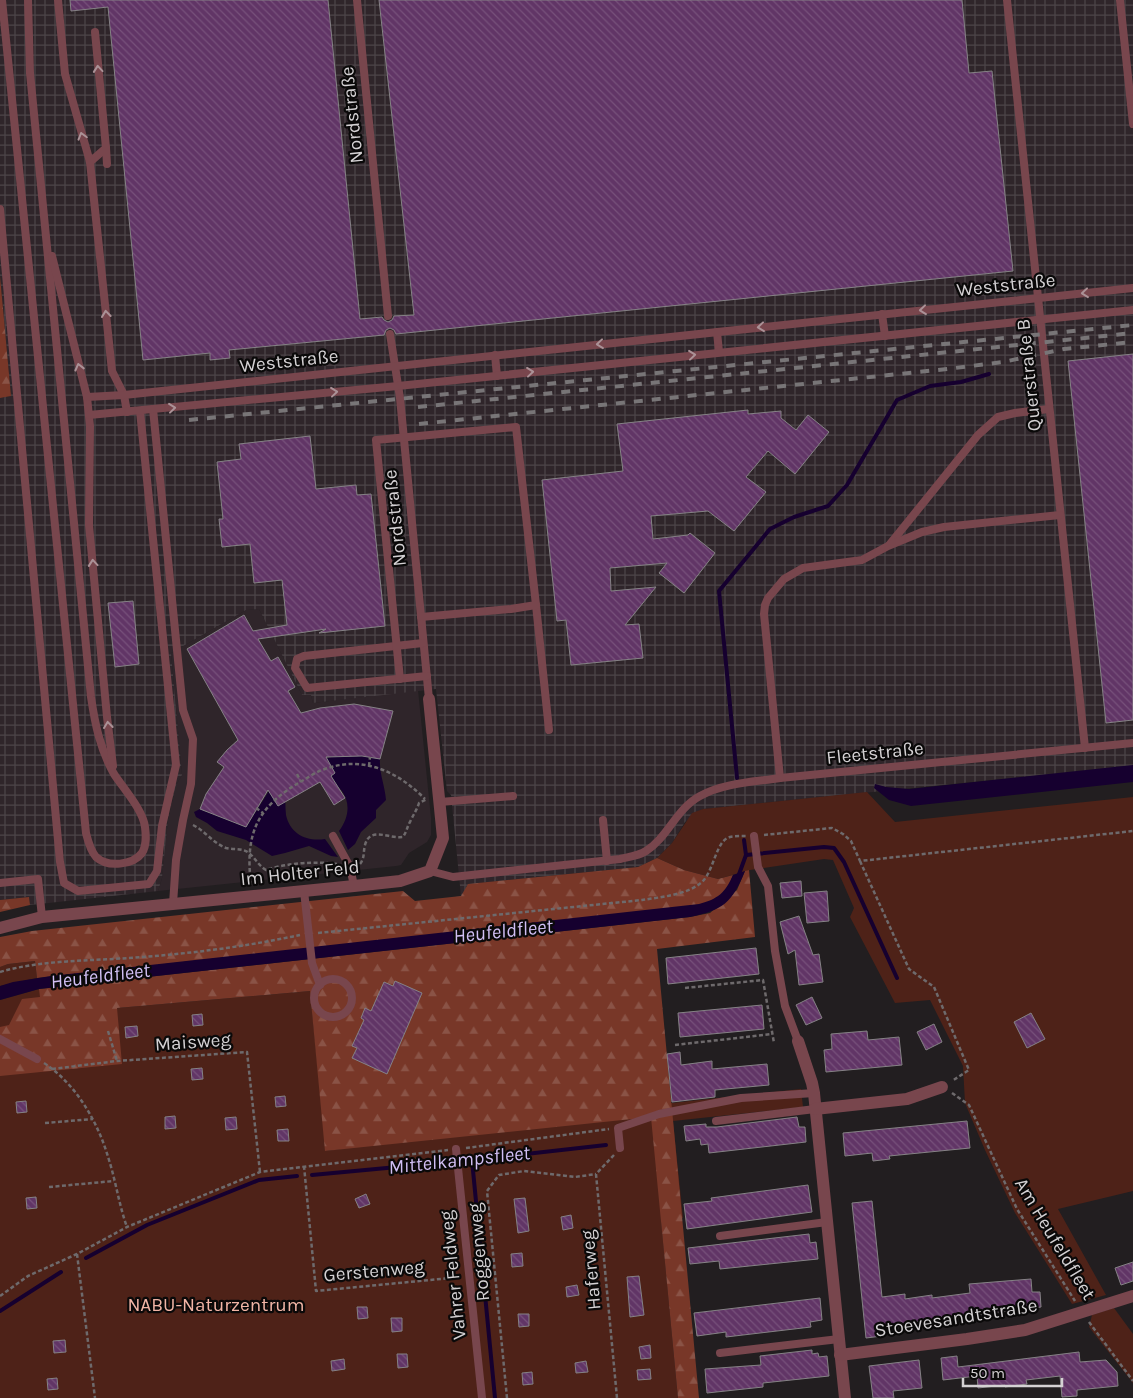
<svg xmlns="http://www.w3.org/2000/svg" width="1133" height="1398" viewBox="0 0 1133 1398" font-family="Karla,sans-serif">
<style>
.built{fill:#2f252a}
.industrial{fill:url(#industrial-grid)}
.green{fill:#4e2218}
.forest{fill:url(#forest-firs)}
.water{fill:#16002f}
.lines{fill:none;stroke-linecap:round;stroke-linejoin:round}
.stream{stroke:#16002f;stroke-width:4}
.building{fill:url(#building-back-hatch);stroke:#858285}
.path{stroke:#6e6a6c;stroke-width:2.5;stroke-dasharray:4 2.5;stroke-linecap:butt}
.service{stroke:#78464d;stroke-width:8}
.minor{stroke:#78464d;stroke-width:12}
.rail{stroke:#787577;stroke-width:4;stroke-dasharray:9 9;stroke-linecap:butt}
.oneway{stroke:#ab9297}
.labels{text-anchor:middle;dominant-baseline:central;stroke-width:4.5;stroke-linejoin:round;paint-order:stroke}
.street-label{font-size:19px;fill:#d4d1d3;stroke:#0a0909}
.park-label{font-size:19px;fill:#f2b5a6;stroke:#0a0909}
.water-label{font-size:20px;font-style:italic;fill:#d1bff4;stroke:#0a0909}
</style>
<defs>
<pattern id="industrial-grid" width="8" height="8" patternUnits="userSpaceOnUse" patternTransform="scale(1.25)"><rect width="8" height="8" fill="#2f252a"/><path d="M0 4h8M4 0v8" fill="none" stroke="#4c4448"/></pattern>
<pattern id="forest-firs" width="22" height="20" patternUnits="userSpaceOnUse" patternTransform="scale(1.25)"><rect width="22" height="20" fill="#783728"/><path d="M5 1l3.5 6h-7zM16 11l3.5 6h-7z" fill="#8a5346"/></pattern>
<pattern id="building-back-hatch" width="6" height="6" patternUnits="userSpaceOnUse" patternTransform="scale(1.25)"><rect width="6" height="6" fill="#613566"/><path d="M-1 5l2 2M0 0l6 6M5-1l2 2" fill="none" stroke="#77517b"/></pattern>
</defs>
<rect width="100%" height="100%" fill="#221e20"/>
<!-- built -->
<polygon class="built" points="259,609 302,695 311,695 313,703 418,690 431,818 431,835 427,842 409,853 401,865 396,866 158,891 162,878 168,819 176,785 182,775 171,653 246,610"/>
<!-- industrial -->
<polygon class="industrial" points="0,0 1133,0 1133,766 703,809 685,822 672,843 657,858 638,867 469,884 461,896 451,795 447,791 436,689 313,703 311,695 302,695 259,609 246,610 171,653 182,775 176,785 168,819 162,878 158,891 30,905 29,897 0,900 0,398 11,396 0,276"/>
<!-- green -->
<g class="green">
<polygon points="867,792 895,822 1133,797 1133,1191 1058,1209 1106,1295 1072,1304 1015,1213 985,1150 965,1103 963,1066 930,1000 895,1003 850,917 854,908 833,860 824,859 750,870 718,879 684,870 657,858 672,843 692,813 703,809"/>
<polygon points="35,961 37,978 0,986 0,967 8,964"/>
<polygon points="39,989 117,1008 310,991 326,1151 672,1103 801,1089 803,1107 673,1121 683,1218 661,1220 678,1398 0,1398 0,1000"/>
<polygon points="1114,1308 1133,1334 1133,1383 1089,1327 1092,1315"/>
</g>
<!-- forest -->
<g class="forest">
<polygon points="0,276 11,396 0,398"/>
<path d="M657,858L684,870L718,879L733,875C731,879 730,885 727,889C711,909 678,907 656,910L37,978L35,961L8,964L0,967V937L32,931L403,891L415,901L461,896L468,884L638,867Z"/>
<polygon points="749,870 755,937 657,949 699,1398 678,1398 651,1117 325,1151 310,991 117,1008 122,1064 0,1076 0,1027 9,1025 22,999 40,997 39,989 690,917 710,913 737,890 745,871"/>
<polygon points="29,897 30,905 0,912 0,900"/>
</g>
<!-- water -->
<g class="water">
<path d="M337,756H362L380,759C379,773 385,786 386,800L376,810V818L361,832L355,844L348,850L339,831C354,811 349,789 326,779V758Z"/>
<polygon points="1133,765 1133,782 911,806 889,800 874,788 875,784 886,787 909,789"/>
<path d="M269,791H284C286,799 285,807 286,815C290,834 307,842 325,839L338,857L331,856L309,846L285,853L272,856L246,840L217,831L207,823L196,817L194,812L200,809L246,827Z"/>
<path d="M745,871C732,903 723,910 690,917L39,989L0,1000V986L13,982L51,976L699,904C718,899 725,893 733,875Z"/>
</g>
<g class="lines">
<!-- stream -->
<g class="stream">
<polyline points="737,778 719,591 770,529 794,517 828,506 847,485 897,400 930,386 961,382 989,374"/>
<polyline points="746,855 824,847 834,848 844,862 897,978"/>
<polyline points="738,877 746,855 744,840"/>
<polyline points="472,1160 495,1398"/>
<polyline points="312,1175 472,1160 606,1145"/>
<polyline points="86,1258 147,1225 259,1180 297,1176"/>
<polyline points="0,1311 61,1272"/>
</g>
</g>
<!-- building -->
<g class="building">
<polygon points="70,0 328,0 360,319 382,317 384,320 388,322 392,320 394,316 414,315 379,0 962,0 969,73 992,71 1013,271 396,334 394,330 390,328 386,330 384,335 229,350 230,358 210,360 210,353 143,360 108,7 71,11"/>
<polygon points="1133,354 1133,720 1106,723 1068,361"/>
<polygon points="748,410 748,414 781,411 781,418 796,430 808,415 829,432 795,474 768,451 746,477 766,492 734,531 708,511 651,516 653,539 688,535 690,533 715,553 684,593 659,573 667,563 610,568 611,591 656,587 625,625 639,624 643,658 571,665 566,620 557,621 542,480 623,471 617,424"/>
<polygon points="310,436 316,489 356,485 357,495 371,494 385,626 319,633 326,629 258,639 271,661 278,657 295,687 288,691 301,713 320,708 354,704 393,711 380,759 362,756 326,757 335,773 331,776 345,798 334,805 320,782 278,806 268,790 246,827 200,809 206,794 224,767 217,762 227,750 238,740 187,649 244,615 253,631 287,625 282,580 254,583 250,544 222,547 219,519 223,519 217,462 241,459 239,444"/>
<polygon points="133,601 139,664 115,667 108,603"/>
<polygon points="801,881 802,896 782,898 780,883"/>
<polygon points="827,891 829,921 807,923 804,893"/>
<polygon points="799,916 813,955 819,954 823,982 799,985 795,950 788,954 780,922"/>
<polygon points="756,948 759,974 668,984 666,958"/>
<polygon points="395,981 422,993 387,1074 352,1058 357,1048 352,1046 364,1020 361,1018 365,1008 371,1011 384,982 393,986"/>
<polygon points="812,997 822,1018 806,1025 796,1005"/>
<polygon points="762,1005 764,1029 680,1037 678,1013"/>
<polygon points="1031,1013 1045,1039 1027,1048 1014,1022"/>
<polygon points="202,1014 203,1025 193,1026 192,1015"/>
<polygon points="934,1024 942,1042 926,1050 917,1032"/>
<polygon points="137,1026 138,1036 126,1038 125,1027"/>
<polygon points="867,1031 868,1040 899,1037 902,1065 826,1072 824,1050 832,1049 831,1034"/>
<polygon points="680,1052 681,1065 712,1061 712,1069 767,1064 769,1085 715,1090 715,1097 672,1102 667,1054"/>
<polygon points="202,1068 203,1079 192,1080 191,1069"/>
<polygon points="285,1096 286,1106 276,1107 275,1097"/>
<polygon points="26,1101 27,1112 17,1113 16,1102"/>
<polygon points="175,1116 176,1128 165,1129 165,1117"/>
<polygon points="236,1117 237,1129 226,1130 225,1118"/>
<polygon points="797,1117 799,1127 805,1127 806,1142 709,1153 708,1144 701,1145 700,1139 686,1141 684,1126 706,1124 706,1127 717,1127"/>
<polygon points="967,1121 970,1148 889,1156 890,1159 873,1161 872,1153 845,1156 843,1133"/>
<polygon points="288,1129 289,1141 278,1141 277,1130"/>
<polygon points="808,1185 812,1212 687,1229 684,1204 712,1201 711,1198"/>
<polygon points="366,1194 370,1204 359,1208 355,1199"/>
<polygon points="36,1197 37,1208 27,1209 26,1198"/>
<polygon points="525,1198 529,1231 518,1233 514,1199"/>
<polygon points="872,1201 882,1297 905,1294 905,1299 932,1295 932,1298 970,1293 969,1284 1031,1279 1032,1292 1040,1292 1041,1307 881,1326 882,1336 866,1338 852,1203"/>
<polygon points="571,1215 573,1228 563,1230 561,1217"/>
<polygon points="809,1234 810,1243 816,1242 818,1259 720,1269 719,1261 690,1264 688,1248"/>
<polygon points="522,1253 523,1266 512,1267 511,1254"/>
<polygon points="1133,1262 1133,1281 1121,1285 1115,1268"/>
<polygon points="639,1276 644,1315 630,1317 627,1277"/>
<polygon points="577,1285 579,1295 567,1297 566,1287"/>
<polygon points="820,1298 822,1320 810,1322 811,1327 726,1337 726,1332 697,1336 694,1313"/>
<polygon points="357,1307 367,1307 368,1318 358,1319"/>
<polygon points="518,1314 529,1314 529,1326 519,1327"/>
<polygon points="391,1318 402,1318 402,1331 392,1332"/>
<polygon points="65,1340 66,1352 54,1353 53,1341"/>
<polygon points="650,1345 651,1358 641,1359 639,1347"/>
<polygon points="812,1350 812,1354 818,1353 819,1357 827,1356 829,1376 763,1383 763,1387 707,1393 705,1369 761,1365 760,1356"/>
<polygon points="1079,1352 1080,1362 1106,1360 1117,1372 1118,1386 1077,1390 1077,1396 1062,1397 1060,1376 1026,1380 1027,1384 1005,1387 1005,1385 978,1388 977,1376 943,1380 941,1358 957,1356 958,1367"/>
<polygon points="397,1354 407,1354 408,1367 398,1368"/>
<polygon points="344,1359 345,1369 332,1371 331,1361"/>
<polygon points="919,1360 922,1388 893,1391 894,1398 873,1398 869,1366"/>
<polygon points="586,1361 588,1372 576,1373 575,1363"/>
<polygon points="650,1369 651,1379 638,1380 637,1370"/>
<polygon points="532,1372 533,1384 523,1385 522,1373"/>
<polygon points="57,1378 58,1389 48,1390 47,1379"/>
</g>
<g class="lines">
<!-- path -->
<g class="path">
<polyline points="369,766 370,757"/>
<polyline points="297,774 301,782"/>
<polyline points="256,808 263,813"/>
<path d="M193,825C205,831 213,843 226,848C234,850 243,848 249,853C256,859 258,865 266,870C287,863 316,861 338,864"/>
<polyline points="764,835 832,828 843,834 851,841 860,861 1133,831"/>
<polyline points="860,861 909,969 934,987 969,1070 952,1081"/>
<path d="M360,864C365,857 363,853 365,845C370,826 389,839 403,837C407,831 407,827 410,822C413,815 417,810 419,803L427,799"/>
<path d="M251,885C245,834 256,807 302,781C309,777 317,771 325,769C364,755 398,772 425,799"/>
<path d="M318,933L642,900C661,897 687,895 702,882C714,871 716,840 730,837C735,836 741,836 746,836"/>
<path d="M0,972C41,960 87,961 129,958C187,954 244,947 300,935"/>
<polyline points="685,988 763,980 774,1043"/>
<polyline points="108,1031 117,1061"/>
<polyline points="675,1045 772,1034"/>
<path d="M44,1063C77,1085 98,1122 109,1160C116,1182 119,1205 127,1227"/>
<polyline points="52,1069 117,1061 247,1052 260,1172"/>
<polyline points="952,1093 969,1105 1017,1209 1075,1301"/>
<polyline points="45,1123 93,1119"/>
<polyline points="466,1148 609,1129"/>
<polyline points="614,1155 596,1174 617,1398"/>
<polyline points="304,1166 316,1291 461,1277"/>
<polyline points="49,1187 114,1181"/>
<polyline points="77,1254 95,1398"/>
<polyline points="0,1296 28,1276 77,1254 127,1227 260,1172 448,1150"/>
<polyline points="1089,1322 1133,1381"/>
<polyline points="507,1398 487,1191 499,1175 524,1171 575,1177 596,1174"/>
</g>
<!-- service -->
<g class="service">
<path d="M2,0L86,833C88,841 90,850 96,857C108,868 133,865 142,853C147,845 146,835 145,827C143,810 123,788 114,774C100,749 95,724 91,697L30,73L28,0"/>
<polyline points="58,0 65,74 90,162 112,371 124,395 127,412"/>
<polyline points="357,0 388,316"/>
<polyline points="1007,0 1085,748"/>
<polyline points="1120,0 1133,124"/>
<polyline points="106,148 107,164"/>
<polyline points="90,162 106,148 95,32"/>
<polyline points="0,209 60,862 64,883 78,891 149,884 157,871 162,826 176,765 140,411"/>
<polyline points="52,256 87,397 90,426 89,525 107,717 113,766"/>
<polyline points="882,314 885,336"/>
<polyline points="717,332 719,352"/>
<polyline points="390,334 400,398 429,699"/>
<polyline points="495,355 497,376"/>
<polyline points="87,397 124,395 1133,288"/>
<polyline points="153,409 183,710 193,739 191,784 183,820 176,860 173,904"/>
<polyline points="89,415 398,386 1133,310"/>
<polyline points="890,544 978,435 998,417 1015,413 1049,409"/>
<polyline points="536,605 549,730"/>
<polyline points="423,643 304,656 297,659 295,668 307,688 427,676"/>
<polyline points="400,679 376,440 516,427 536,605 511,609 421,617"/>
<polyline points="780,778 764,614 765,605 768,598 784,579 803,568 862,560 888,546 922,532 944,527 1060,515"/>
<polyline points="440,802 513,796"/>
<polyline points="603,820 607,861"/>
<polyline points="333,836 350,867 354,886"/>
<polyline points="754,836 758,867 768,886 775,951 785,1006 798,1041"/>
<path d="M430,871L453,877L620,859C628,857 638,856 646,851C668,837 676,809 700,796C723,783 754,782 780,778L1133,743"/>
<polyline points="0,883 38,879 42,917"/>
<polyline points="304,891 312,963 320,985"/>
<circle cx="333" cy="998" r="19"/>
<polyline points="0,1039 37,1059"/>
<polyline points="716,1121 815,1109"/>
<polyline points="620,1148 618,1128 659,1114 741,1098 814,1093"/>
<polyline points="456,1149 482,1398"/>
<polyline points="720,1236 827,1222"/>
<polyline points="720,1353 839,1339"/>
</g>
<!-- minor -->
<g class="minor">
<polyline points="0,928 42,917 354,886 400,881 430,871 443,838 429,699"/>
<polyline points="798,1041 812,1083 814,1093 845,1398"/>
<polyline points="815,1109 907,1099 942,1087"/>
<polyline points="840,1355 967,1339 1025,1330 1133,1296"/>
</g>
<!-- rail -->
<g class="rail">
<polyline points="418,407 1133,333"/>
<polyline points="189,420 1133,325"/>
<polyline points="419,424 947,369 1003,362 1064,349 1133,342"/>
</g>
</g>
<!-- one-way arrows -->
<defs><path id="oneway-chevron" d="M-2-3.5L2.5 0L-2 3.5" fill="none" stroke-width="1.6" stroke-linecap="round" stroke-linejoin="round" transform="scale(1.25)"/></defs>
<g class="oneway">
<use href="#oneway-chevron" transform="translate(98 69) rotate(-95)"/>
<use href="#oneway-chevron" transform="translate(82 136) rotate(-106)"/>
<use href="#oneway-chevron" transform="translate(1085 293) rotate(174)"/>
<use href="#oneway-chevron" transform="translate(923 310) rotate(174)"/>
<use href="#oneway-chevron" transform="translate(106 314) rotate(-96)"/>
<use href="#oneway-chevron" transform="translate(761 327) rotate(174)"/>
<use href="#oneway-chevron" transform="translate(600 344) rotate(174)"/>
<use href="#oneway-chevron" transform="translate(692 355) rotate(-6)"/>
<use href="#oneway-chevron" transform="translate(79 367) rotate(-104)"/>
<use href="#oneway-chevron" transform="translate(530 372) rotate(-6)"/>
<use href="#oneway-chevron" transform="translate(334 392) rotate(-6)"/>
<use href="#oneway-chevron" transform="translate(172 408) rotate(-6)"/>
<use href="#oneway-chevron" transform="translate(93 563) rotate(-95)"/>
<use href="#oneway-chevron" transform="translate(108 725) rotate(-97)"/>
</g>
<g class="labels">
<!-- street labels -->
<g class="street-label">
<text transform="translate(352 115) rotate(-96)">Nordstraße</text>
<text transform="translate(1006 285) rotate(-6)">Weststraße</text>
<text transform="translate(289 361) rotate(-6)">Weststraße</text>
<text transform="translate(1029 375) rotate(-96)">Querstraße B</text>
<text transform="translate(395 518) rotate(-96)">Nordstraße</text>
<text transform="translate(875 753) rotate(-6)">Fleetstraße</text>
<text transform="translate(300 873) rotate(-6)">Im Holter Feld</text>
<text transform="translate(193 1042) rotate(-4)">Maisweg</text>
<text transform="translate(1055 1239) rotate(59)">Am Heufeldfleet</text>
<text transform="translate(479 1252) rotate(-95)">Roggenweg</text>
<text transform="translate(591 1270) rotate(-95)">Haferweg</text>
<text transform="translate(374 1271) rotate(-5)">Gerstenweg</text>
<text transform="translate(453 1275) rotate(-96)">Vahrer Feldweg</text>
<text transform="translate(956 1318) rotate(-9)">Stoevesandtstraße</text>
</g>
<!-- park labels -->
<g class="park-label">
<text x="216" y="1305">NABU-Naturzentrum</text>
</g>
<!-- water labels -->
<g class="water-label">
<text transform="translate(503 931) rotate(-6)">Heufeldfleet</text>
<text transform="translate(100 976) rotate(-7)">Heufeldfleet</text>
<text transform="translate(459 1160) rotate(-6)">Mittelkampsfleet</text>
</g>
</g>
<!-- scale -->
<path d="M963 1378v8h99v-8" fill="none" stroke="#d4d1d3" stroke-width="2.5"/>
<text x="970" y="1378" font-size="15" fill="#d4d1d3" stroke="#0a0909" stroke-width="4" paint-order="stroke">50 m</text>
</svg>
